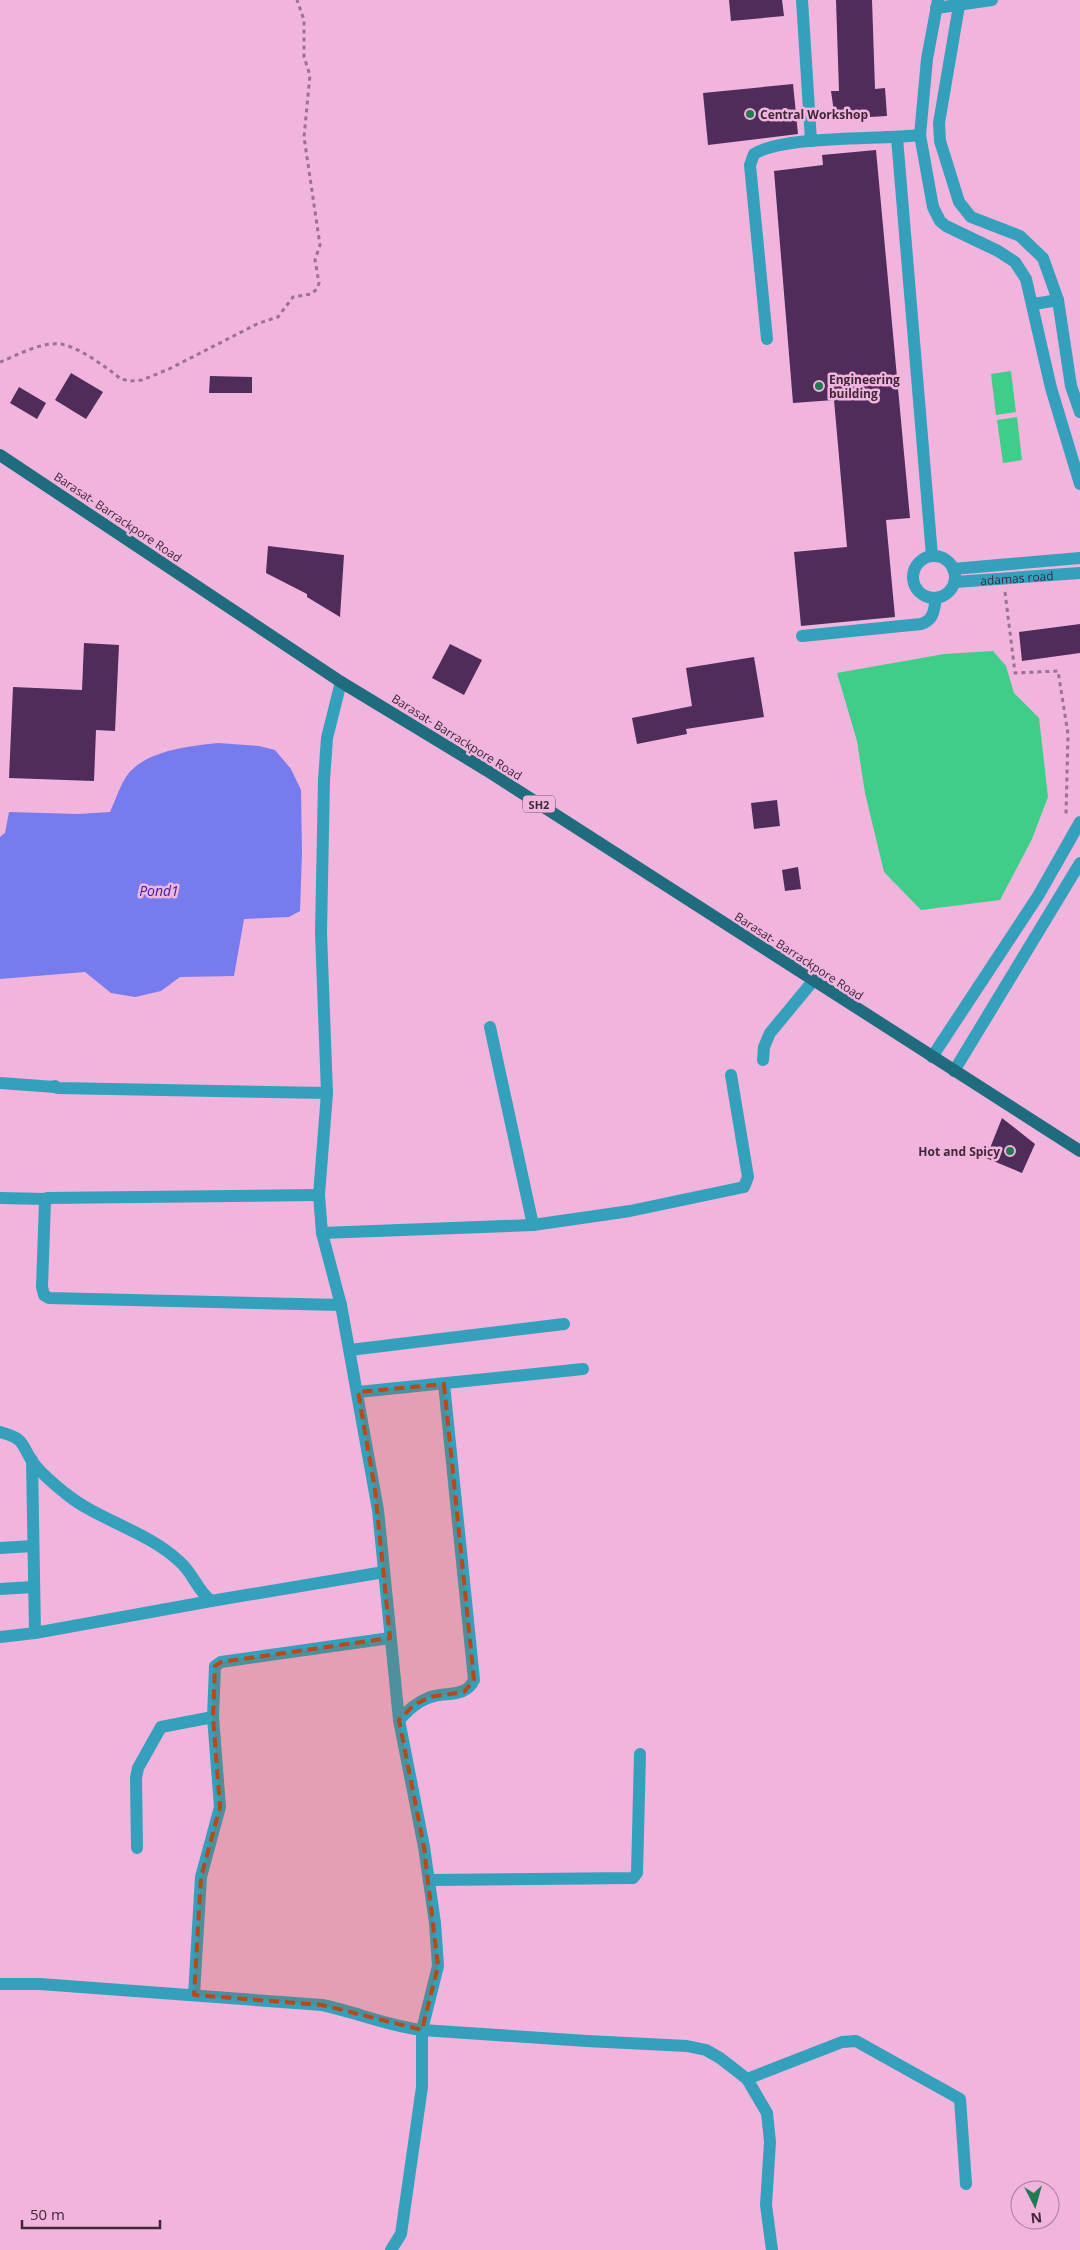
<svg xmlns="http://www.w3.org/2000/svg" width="1080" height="2250" viewBox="0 0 1080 2250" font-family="'Open Sans',sans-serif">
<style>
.green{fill:#40cc89}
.water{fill:#767cee}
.building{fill:#502c5a}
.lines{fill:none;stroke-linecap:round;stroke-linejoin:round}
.path{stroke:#9c728f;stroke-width:3;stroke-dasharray:4 4;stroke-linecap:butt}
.minor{stroke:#34a0bb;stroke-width:12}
.major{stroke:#206c7f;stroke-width:12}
.marked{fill:#b64a1a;fill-opacity:0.2;stroke:#b64a1a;stroke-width:4;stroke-dasharray:10 6;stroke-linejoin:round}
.poi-dot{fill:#207b50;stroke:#f0b4dd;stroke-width:2}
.labels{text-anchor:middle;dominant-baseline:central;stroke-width:5;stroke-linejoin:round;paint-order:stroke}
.shield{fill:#f0b4dd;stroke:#75526a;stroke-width:1}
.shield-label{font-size:11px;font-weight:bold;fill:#402839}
.poi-label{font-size:12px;font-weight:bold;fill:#402839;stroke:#f0b4dd;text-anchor:start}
.street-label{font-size:12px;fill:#402839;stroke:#f0b4dd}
.water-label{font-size:14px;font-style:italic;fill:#3623a9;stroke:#f0b4dd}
</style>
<rect width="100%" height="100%" fill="#f0b4dd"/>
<!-- green -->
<g class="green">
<polygon points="1011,371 1016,412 996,415 991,374"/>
<polygon points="1017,417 1022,460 1003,463 997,420"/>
<polygon points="993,651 1006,666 1014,693 1039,718 1048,797 1032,839 1000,900 921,910 884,872 865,793 857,741 837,673 944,654"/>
</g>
<!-- water -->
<path class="water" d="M218,743L259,746L275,750L291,769L301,790L302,853L300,911L289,917L244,919L234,976L180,977L161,991L135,997L111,993L85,972L0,979V837L5,833L9,812L78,814L110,812C116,799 120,785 128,774C148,750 190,746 218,743Z"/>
<!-- building -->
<g class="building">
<polygon points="729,0 782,0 784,16 731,21"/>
<polygon points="836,0 872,0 875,89 885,88 887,116 835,119 831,91 839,91"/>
<polygon points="793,84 798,134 708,145 703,93"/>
<polygon points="876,150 910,518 886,520 895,617 801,626 794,552 847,547 834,400 793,403 774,171 823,165 822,155"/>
<polygon points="71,373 103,392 86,419 55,400"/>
<polygon points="210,376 252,377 252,393 209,393"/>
<polygon points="19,387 46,403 37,419 10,403"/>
<polygon points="268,546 344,555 340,617 307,597 307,594 266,573"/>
<polygon points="1080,624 1080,653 1022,661 1019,632"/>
<polygon points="84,643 119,645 115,731 96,730 94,781 9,778 13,687 82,690"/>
<polygon points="450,644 482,660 464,695 432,678"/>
<polygon points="754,657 764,717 686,729 687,734 637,744 632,718 692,706 686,668"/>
<polygon points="777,800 780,826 754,829 751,803"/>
<polygon points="798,867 801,889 785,891 782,870"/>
<polygon points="1002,1118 1035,1144 1022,1173 986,1158"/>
</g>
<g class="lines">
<!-- path -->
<g class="path">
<path d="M0,362C18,355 40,342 60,344C78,346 107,368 121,379L130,381L142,380L169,369L259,323L278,317L293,297L311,294L317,289L319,283L315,260L320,245L304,137L310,75L304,57V20L297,0"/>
<polyline points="1005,592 1015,673 1058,671 1068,734 1066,814"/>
</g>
<!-- minor -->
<g class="minor">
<polyline points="802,0 811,141"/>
<polyline points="938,0 927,59 920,135 933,207 940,221 946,226 998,251 1015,262 1026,279 1051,388 1080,484"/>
<polyline points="960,0 939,123 940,141 959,202 971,217 1020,236 1043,258 1058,300 1071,386 1080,412"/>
<polyline points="936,8 992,0"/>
<polyline points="897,138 932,556"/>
<polyline points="1034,304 1058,300"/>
<path d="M767,339L750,165L754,154C784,135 880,140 920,135"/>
<circle cx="934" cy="577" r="21"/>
<polyline points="953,569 1080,558"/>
<path id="s1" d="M955,582L1080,573"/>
<path d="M802,636L921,624C934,620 934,610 936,598"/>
<polyline points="341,682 327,738 324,780 321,933 327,1093 319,1195 322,1233 341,1305 378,1510 399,1720 424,1847 435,1923 438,1966 422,2030 587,2041 687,2046 706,2050 720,2058 747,2079 767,2113 770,2142 766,2205 772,2250"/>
<polyline points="490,1027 533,1225"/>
<polyline points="932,1057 1038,896 1080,822"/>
<polyline points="763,1060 764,1047 770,1033 813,981"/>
<polyline points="954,1071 1080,863"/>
<polyline points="0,1083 55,1087"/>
<polyline points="55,1086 57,1088 327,1093"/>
<polyline points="319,1195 47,1198 45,1201 42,1287 44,1295 49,1298 341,1305"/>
<polyline points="0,1198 47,1199"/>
<polyline points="322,1233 533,1225 630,1211 744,1187 748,1177 731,1075"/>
<polyline points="350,1350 564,1324"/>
<polyline points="358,1392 583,1369"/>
<path d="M0,1432C25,1439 20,1442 32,1461C40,1473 54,1484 65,1493C99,1521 148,1531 180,1562C193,1573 197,1590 211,1601L384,1572"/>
<polyline points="0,1548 33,1546"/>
<polyline points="0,1589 33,1587"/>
<polyline points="35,1633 211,1601"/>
<polyline points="0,1637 35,1633 32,1460"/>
<path d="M399,1720C408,1711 415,1703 428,1698C444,1691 465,1699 474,1680L444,1384"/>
<polyline points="137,1848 136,1778 138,1768 161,1727 213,1717 215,1666 221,1662 390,1638"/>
<polyline points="429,1880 633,1878 637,1873 640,1754"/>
<path d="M0,1984H40L322,2005C356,2012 388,2026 422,2030V2087L401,2234L391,2250"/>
<polyline points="194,1995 201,1877 220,1807 213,1717"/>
<polyline points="747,2079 842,2042 856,2041 960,2099 966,2184"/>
</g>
<!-- major -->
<polyline class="major" points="0,455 341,682 486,770 1080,1151"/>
</g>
<!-- marked area -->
<path class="marked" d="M444,1384L474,1680L464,1692L430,1697L414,1705L399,1720L424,1847L438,1966L422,2030L322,2005L194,1995L201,1877L220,1807L213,1717L215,1666L221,1662L390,1638L375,1490L358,1392Z"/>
<!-- markers -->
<g class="poi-dot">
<circle cx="750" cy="114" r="5"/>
<circle cx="819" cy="386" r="5"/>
<circle cx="1010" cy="1151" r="5"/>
</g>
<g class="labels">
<!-- shield labels -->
<rect class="shield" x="523" y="795.5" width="32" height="17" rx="4"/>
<g class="shield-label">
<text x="539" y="804">SH2</text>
</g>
<!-- poi labels -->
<g class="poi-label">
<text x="760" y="114">Central Workshop</text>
<text x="829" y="379">Engineering<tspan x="829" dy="14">building</tspan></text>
<text x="1000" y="1151" text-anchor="end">Hot and Spicy</text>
</g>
<!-- street labels -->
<g class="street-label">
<text transform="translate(118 517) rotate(34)">Barasat- Barrackpore Road</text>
<text stroke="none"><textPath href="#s1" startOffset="62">adamas road</textPath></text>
<text transform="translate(457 737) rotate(32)">Barasat- Barrackpore Road</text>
<text transform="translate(799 956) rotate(33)">Barasat- Barrackpore Road</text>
</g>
<!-- water labels -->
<g class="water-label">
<text x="159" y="890">Pond1</text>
</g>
</g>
<!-- north arrow -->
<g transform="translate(1035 2205) rotate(174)"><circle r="24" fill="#f0b4dd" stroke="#aa7c9b"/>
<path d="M0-4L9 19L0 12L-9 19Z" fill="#207b50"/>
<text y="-8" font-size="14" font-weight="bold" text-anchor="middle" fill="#402839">N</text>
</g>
<!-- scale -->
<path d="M22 2220v8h138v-8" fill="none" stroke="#402839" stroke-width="2.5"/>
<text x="30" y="2220" font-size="15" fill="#402839" stroke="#f0b4dd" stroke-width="4" paint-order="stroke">50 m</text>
</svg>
